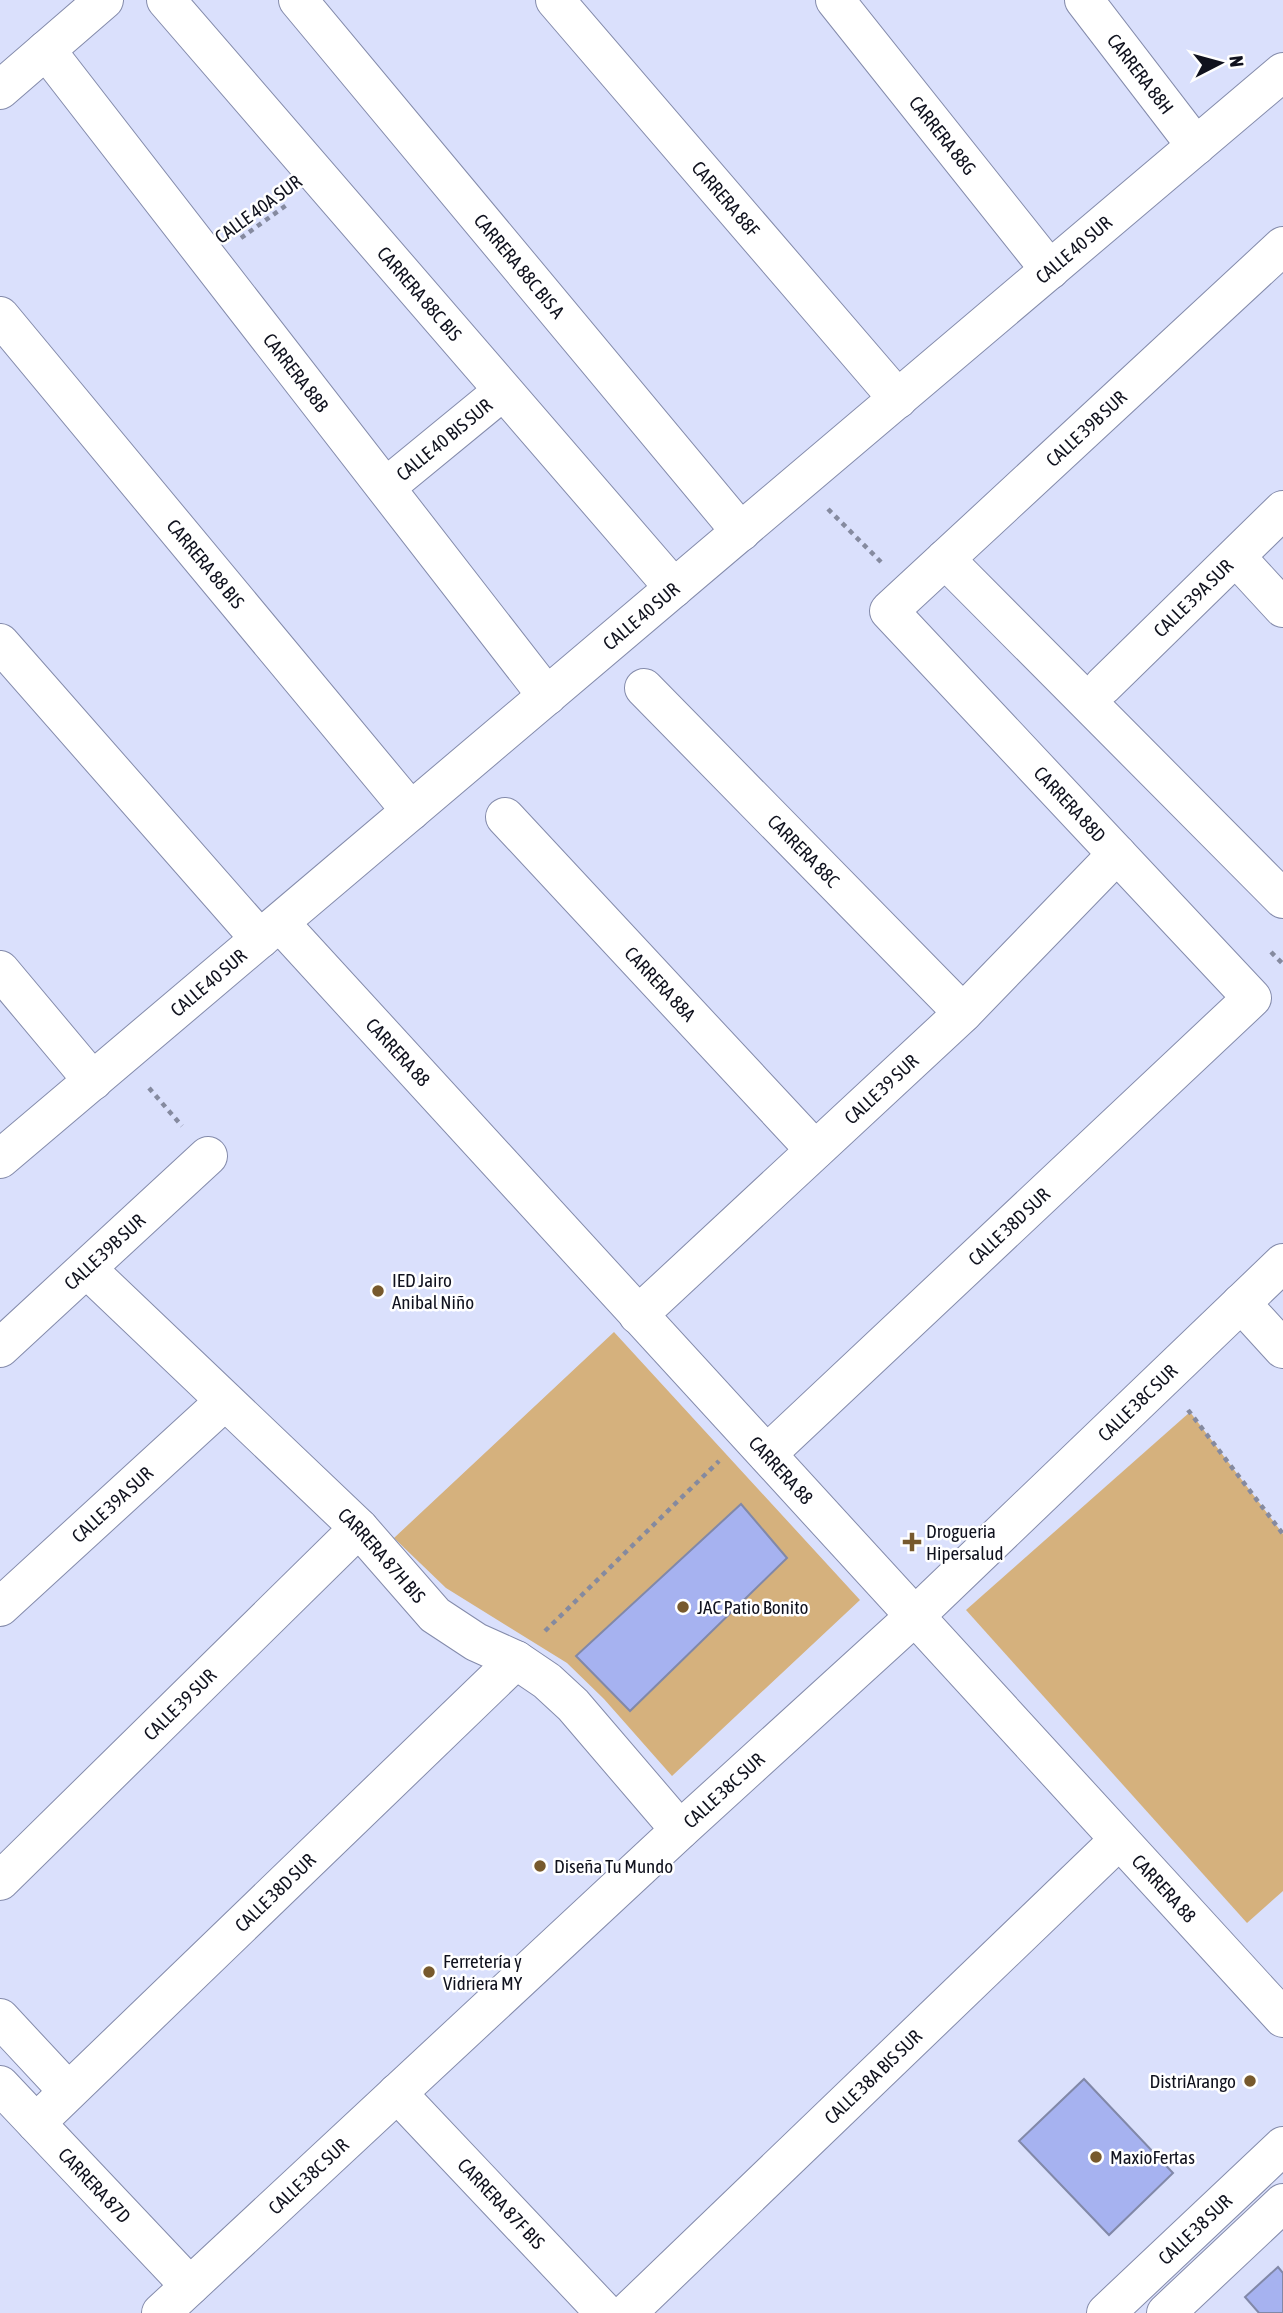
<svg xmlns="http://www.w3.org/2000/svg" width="1283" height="2313" viewBox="0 0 1283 2313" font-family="'Asap Condensed',sans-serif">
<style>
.green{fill:#d5b17d}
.building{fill:#a6b2f0;stroke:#8188a8;stroke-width:2}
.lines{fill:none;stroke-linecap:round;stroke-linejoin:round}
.minor-casing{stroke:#848bab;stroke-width:40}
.path{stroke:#858a9f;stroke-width:4.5;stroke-dasharray:5 5;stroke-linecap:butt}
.minor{stroke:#fff;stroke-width:38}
.poi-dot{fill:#77592d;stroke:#fff;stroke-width:2.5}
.labels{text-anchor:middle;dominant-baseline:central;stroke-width:5;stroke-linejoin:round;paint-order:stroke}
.street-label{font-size:19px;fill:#10121e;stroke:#fff}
.poi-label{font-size:19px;fill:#10121e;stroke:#fff;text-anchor:start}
</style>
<rect width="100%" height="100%" fill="#dae0fc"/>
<!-- green -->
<g class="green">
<polygon points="614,1332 860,1600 672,1776 604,1699 567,1663 446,1588 394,1538"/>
<polygon points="1190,1412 1283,1534 1283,1891 1247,1923 966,1610"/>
</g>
<!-- building -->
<g class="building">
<polygon points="741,1504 787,1558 630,1711 576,1656"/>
<polygon points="1084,2079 1173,2173 1109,2235 1019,2141"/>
<polygon points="1278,2267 1283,2273 1283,2313 1259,2313 1245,2297"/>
</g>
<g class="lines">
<defs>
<g id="minor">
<path id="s1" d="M166,0L674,588"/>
<path id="s2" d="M298,0L741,532"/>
<path id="s3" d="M555,0L898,399"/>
<path id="s4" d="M835,0L1050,270"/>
<path id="s5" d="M1084,0L1196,146"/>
<path id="s6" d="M46,50L547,696"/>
<polyline points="0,90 104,0"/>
<path id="s7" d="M0,316L411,811"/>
<path id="s8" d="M386,487L503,391"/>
<polyline points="1236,557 1283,608"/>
<polyline points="945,559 1283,899"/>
<polyline points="0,643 260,939"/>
<path id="s9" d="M1103,686L1283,510"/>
<path id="s10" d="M644,688L963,1013"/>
<path id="s11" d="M505,817L815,1150"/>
<path id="s12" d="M280,923L1283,2018"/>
<polyline points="0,970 93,1081"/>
<path id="s13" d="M0,1159L1283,72"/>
<path id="s14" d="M87,1269L359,1528L435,1615L476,1642L516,1660L547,1681L573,1705L680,1830"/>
<polyline points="1241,1303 1283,1349"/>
<path id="s15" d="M638,1315L963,1013L1117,854"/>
<path id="s16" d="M0,1348L208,1156"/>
<path id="s17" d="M767,1454L1252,998L889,611L1283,246"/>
<path id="s18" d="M0,1607L225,1401"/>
<path id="s19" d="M0,1881L359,1528"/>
<polyline points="0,2018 68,2091"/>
<path id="s20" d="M0,2085L190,2286"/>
<path id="s21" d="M397,2093L605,2313"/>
<path id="s22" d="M36,2123L516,1660"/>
<path id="s23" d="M161,2313L680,1830L915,1616L1283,1263"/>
<path id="s24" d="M627,2313L1119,1840"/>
<path id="s25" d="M1106,2313L1283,2146"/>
<polyline points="1166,2313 1283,2203"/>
</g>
</defs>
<!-- minor casing -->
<use href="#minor" class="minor-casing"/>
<!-- path -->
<g class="path">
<polyline points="241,238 288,204"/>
<polyline points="828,509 881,562"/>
<polyline points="1271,952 1283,964"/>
<polyline points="149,1088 182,1126"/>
<polyline points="1188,1410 1283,1534"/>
<polyline points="545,1631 719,1461"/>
</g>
<!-- minor -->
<use href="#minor" class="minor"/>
</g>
<!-- markers -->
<g class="poi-dot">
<circle cx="378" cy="1291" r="7"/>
<path d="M908.5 1531.5h7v7h7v7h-7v7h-7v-7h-7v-7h7z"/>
<circle cx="683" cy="1607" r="7"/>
<circle cx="540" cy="1866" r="7"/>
<circle cx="429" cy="1972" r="7"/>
<circle cx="1250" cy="2081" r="7"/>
<circle cx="1096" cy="2157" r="7"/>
</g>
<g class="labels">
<!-- street labels -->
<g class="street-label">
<text stroke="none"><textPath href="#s5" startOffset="93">CARRERA 88H</textPath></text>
<text stroke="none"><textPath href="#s4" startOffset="173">CARRERA 88G</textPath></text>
<text stroke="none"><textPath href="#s3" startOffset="262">CARRERA 88F</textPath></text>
<text transform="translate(258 209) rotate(-36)">CALLE 40A SUR</text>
<text stroke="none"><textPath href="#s13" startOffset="1407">CALLE 40 SUR</textPath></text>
<text stroke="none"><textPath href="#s2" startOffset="346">CARRERA 88C BIS A</textPath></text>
<text stroke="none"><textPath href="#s1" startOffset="388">CARRERA 88C BIS</textPath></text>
<text stroke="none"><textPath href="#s6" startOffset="408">CARRERA 88B</textPath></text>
<text stroke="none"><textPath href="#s17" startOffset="1465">CALLE 39B SUR</textPath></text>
<text stroke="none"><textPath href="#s8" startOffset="75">CALLE 40 BIS SUR</textPath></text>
<text stroke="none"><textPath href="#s7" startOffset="322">CARRERA 88 BIS</textPath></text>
<text stroke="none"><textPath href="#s9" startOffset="126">CALLE 39A SUR</textPath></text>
<text stroke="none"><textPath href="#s13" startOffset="840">CALLE 40 SUR</textPath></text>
<text transform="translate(1070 804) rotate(47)">CARRERA 88D</text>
<text stroke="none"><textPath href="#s10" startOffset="228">CARRERA 88C</textPath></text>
<text stroke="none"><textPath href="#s13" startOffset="273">CALLE 40 SUR</textPath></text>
<text stroke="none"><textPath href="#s11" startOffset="228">CARRERA 88A</textPath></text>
<text stroke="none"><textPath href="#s12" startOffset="175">CARRERA 88</textPath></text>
<text stroke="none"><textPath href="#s15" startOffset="332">CALLE 39 SUR</textPath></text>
<text stroke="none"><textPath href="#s17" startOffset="332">CALLE 38D SUR</textPath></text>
<text stroke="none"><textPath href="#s16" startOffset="142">CALLE 39B SUR</textPath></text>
<text stroke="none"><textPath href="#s23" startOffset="1335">CALLE 38C SUR</textPath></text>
<text stroke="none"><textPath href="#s12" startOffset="742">CARRERA 88</textPath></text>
<text stroke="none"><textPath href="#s18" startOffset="152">CALLE 39A SUR</textPath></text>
<text stroke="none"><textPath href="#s14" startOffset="411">CARRERA 87H BIS</textPath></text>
<text stroke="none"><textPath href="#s19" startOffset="252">CALLE 39 SUR</textPath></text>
<text stroke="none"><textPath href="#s23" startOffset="768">CALLE 38C SUR</textPath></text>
<text stroke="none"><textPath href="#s12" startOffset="1309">CARRERA 88</textPath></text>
<text stroke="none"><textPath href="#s22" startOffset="332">CALLE 38D SUR</textPath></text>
<text stroke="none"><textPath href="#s24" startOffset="341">CALLE 38A BIS SUR</textPath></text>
<text stroke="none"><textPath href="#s23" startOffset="201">CALLE 38C SUR</textPath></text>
<text stroke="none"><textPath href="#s20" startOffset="138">CARRERA 87D</textPath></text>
<text stroke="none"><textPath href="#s21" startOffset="152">CARRERA 87F BIS</textPath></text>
<text stroke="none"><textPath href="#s25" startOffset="122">CALLE 38 SUR</textPath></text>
</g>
<!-- poi labels -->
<g class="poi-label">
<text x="392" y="1280">IED Jairo<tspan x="392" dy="22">Anibal Niño</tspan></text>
<text x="926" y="1531">Drogueria<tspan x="926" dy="22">Hipersalud</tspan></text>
<text x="697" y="1607">JAC Patio Bonito</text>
<text x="554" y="1866">Diseña Tu Mundo</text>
<text x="443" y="1961">Ferretería y<tspan x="443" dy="22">Vidriera MY</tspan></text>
<text x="1236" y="2081" text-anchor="end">DistriArango</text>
<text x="1110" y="2157">MaxioFertas</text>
</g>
</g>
<!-- north arrow -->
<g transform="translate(1220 63) rotate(84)" stroke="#ffffff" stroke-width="5" paint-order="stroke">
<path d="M0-5L12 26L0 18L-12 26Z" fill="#10121e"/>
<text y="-10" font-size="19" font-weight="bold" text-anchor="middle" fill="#10121e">N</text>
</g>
</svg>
